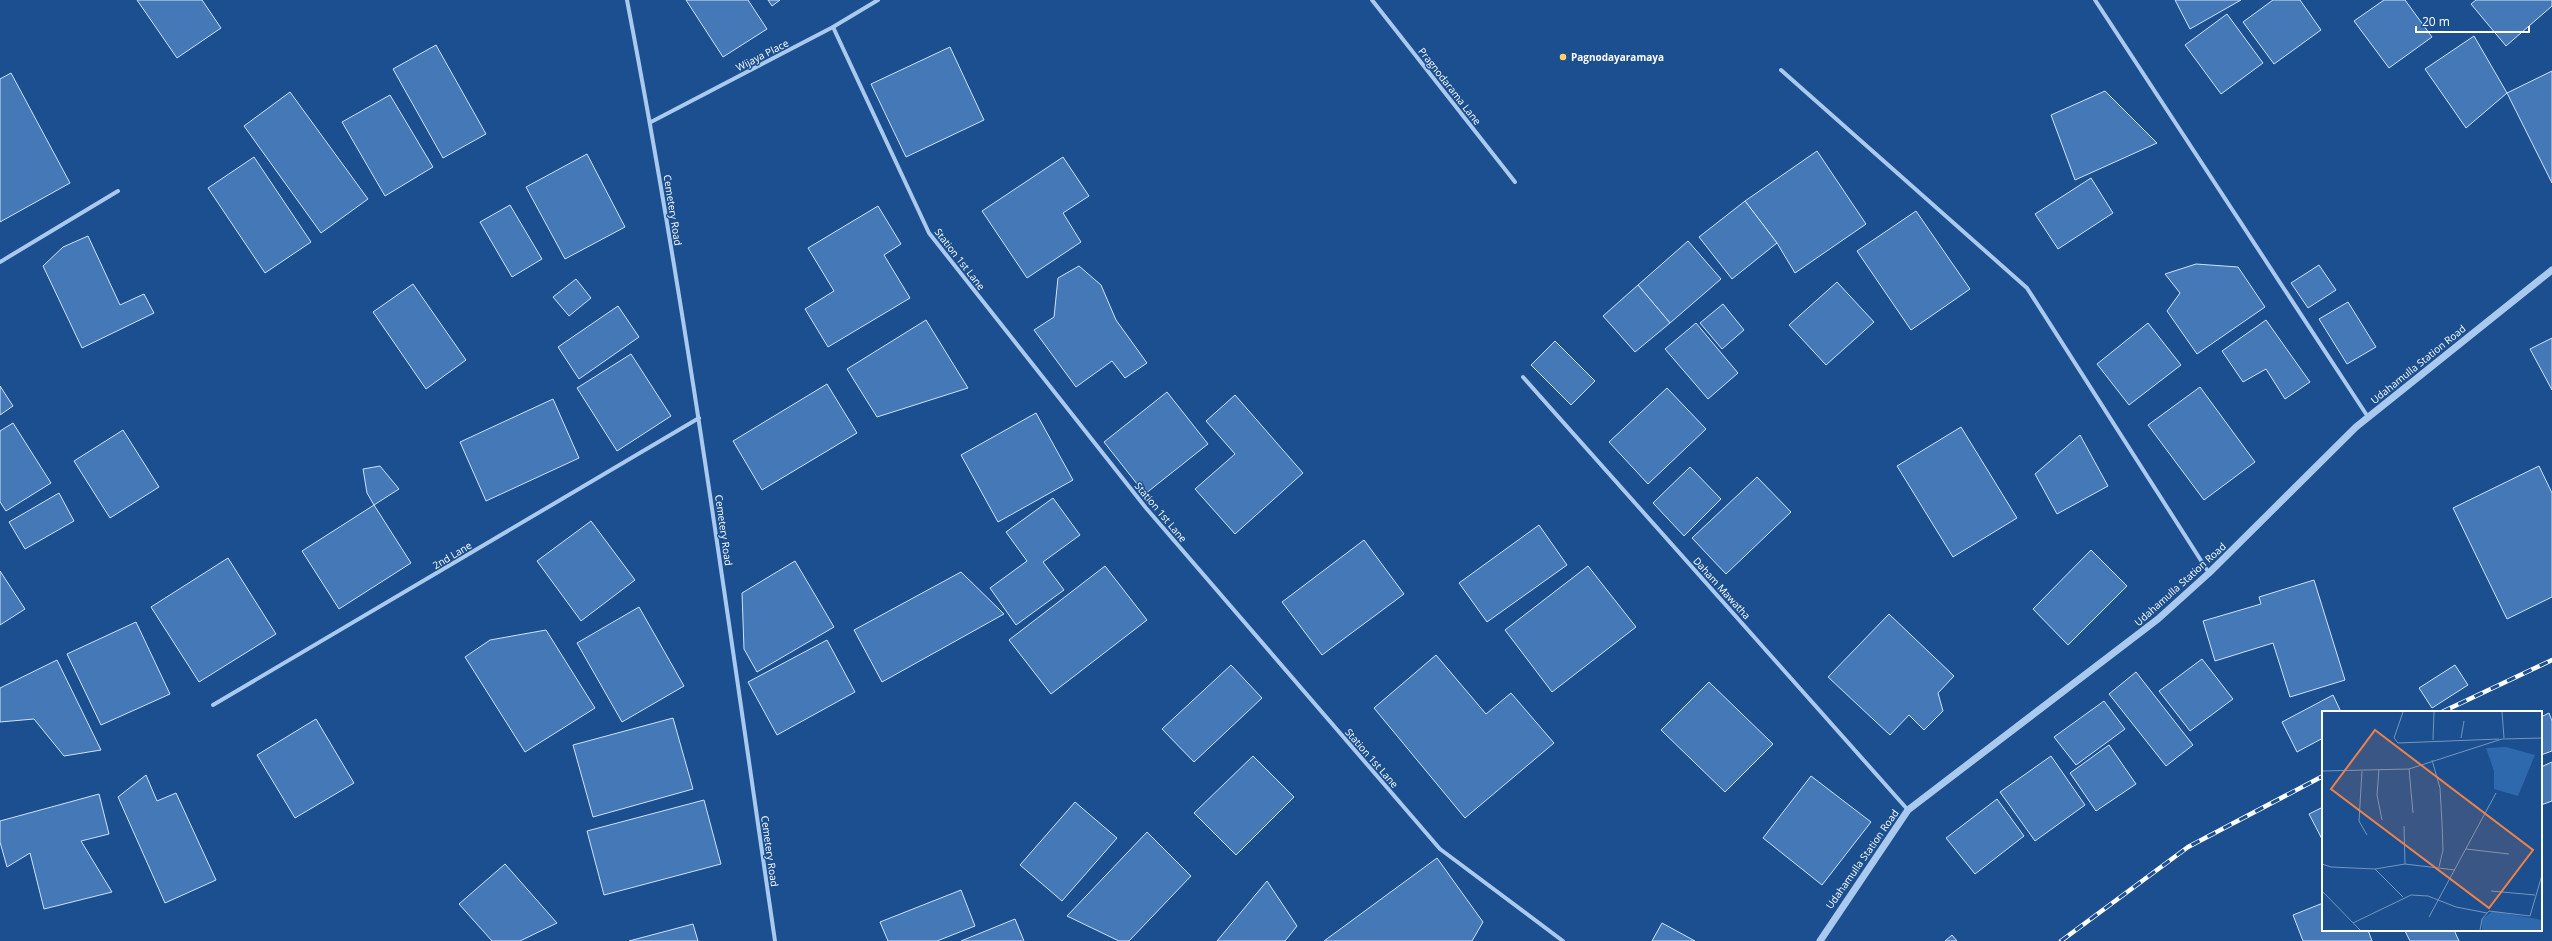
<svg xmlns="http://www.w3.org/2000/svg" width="2552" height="941" viewBox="0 0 2552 941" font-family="'Open Sans',sans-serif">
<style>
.building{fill:#4478b7;stroke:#cfe3fa}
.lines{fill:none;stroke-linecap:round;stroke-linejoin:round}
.minor{stroke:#a9c9ee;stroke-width:4}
.tertiary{stroke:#a9c9ee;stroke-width:7}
.rail-casing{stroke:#fff;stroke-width:4.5}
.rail{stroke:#1b4f8f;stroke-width:3;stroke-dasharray:9;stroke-linecap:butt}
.poi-dot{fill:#ffd166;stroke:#1b4f8f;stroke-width:1.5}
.labels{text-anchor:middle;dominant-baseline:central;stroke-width:3;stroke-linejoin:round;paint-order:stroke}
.street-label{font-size:10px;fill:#fff;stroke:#1b4f8f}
.poi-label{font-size:10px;font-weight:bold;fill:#fff;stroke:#1b4f8f;text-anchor:start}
.inset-road{fill:none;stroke:#7695bc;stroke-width:1}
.view{fill:#ee8249;fill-opacity:0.15;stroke:#ee8249;stroke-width:2}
.inset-edge{fill:none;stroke:#fff;stroke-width:2}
</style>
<rect width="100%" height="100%" fill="#1b4f8f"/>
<!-- building -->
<g class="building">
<polygon points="137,0 202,0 221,28 177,58"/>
<polygon points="686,0 748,0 767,29 723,57"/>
<polygon points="768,0 780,0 772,6"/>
<polygon points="2175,0 2241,0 2190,29"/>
<polygon points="2273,0 2300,0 2321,30 2274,64 2243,22"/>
<polygon points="2384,0 2405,0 2432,37 2389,68 2354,21"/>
<polygon points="2476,0 2552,0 2552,6 2506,46 2471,4"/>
<polygon points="2227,14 2263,63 2221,94 2185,45"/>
<polygon points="2474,36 2507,93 2466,128 2425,69"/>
<polygon points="436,45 486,134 443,158 393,69"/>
<polygon points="950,47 984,120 906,157 871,84"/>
<polygon points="2552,71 2552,183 2507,93"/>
<polygon points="11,73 70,183 0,222 0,79"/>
<polygon points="2105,91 2157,143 2075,180 2051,115"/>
<polygon points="290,92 368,199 321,233 244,126"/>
<polygon points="390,95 433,167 385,196 342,122"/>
<polygon points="1817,151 1866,224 1795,273 1777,243 1745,201"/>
<polygon points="587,154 625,227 565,259 526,187"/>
<polygon points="254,157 311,242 265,273 208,188"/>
<polygon points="1063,157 1089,196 1063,213 1081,242 1027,278 982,211"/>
<polygon points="2091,178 2113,213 2058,249 2035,214"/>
<polygon points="1745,201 1777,243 1732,279 1699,237"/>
<polygon points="510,205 542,259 512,277 480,222"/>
<polygon points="878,206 901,244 884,255 910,298 828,347 805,309 834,291 808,248"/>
<polygon points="1916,211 1970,289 1911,330 1857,251"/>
<polygon points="88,236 120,305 144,294 154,313 82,348 43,266 63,247"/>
<polygon points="1688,241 1721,279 1670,323 1638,285"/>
<polygon points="2196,264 2238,267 2265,307 2197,354 2167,311 2180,293 2165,274"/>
<polygon points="2319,265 2336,290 2308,308 2291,283"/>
<polygon points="1079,266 1101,285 1116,320 1147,363 1125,378 1112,361 1076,387 1034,330 1054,317 1058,278"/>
<polygon points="576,279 591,298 569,316 553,297"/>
<polygon points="1837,282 1874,322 1826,365 1789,325"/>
<polygon points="413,284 466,360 426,389 373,312"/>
<polygon points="1638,285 1670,323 1635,352 1603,316"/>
<polygon points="2348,302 2376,347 2347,364 2319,319"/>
<polygon points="1723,304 1744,330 1722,349 1700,323"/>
<polygon points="618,306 639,337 579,379 558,347"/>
<polygon points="926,320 968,388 877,417 847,369"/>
<polygon points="2266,320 2310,382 2285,399 2266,369 2243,382 2222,351"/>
<polygon points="1696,323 1738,373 1708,399 1665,349"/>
<polygon points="2148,323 2181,365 2129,405 2097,364"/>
<polygon points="2552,338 2552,390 2530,349"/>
<polygon points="1555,341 1595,381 1571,405 1531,365"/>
<polygon points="631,354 671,416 617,451 577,388"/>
<polygon points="827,384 857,433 762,490 733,441"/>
<polygon points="0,386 13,406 0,415"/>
<polygon points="2200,387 2255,462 2204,500 2148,425"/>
<polygon points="1667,388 1706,429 1648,484 1609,442"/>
<polygon points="1167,392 1208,444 1145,494 1104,442"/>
<polygon points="1235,395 1303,473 1235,534 1195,489 1235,454 1206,421"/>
<polygon points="553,399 579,458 486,501 460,442"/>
<polygon points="1036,413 1073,480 998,522 961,455"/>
<polygon points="13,423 51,483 6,511 0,502 0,431"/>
<polygon points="1961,427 2017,518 1953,557 1897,466"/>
<polygon points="123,430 159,487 110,518 74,461"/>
<polygon points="2080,435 2108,486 2057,514 2035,474"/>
<polygon points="380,466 399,489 374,505 367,493 363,469"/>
<polygon points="2539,466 2552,493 2552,597 2507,619 2453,508"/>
<polygon points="1690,467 1721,499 1684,536 1653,503"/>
<polygon points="1757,477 1791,512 1726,574 1692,538"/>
<polygon points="59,493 74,521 25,549 9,522"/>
<polygon points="1053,498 1080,535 1043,562 1064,590 1016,625 990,588 1027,561 1006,532"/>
<polygon points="374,505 411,563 339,609 302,551"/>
<polygon points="591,521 635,580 581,621 537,561"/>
<polygon points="1539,525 1567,565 1487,622 1459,583"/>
<polygon points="1364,540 1404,594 1322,655 1282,602"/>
<polygon points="2091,550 2127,586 2068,645 2033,609"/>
<polygon points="228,558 276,634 199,682 151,607"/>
<polygon points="795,561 834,627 757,672 744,649 742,593"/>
<polygon points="1105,566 1147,620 1051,694 1009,640"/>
<polygon points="1588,566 1636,627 1552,692 1505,630"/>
<polygon points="0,571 25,609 0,625"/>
<polygon points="961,572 1004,614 882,682 854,630"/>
<polygon points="2314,580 2345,680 2290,697 2273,643 2215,661 2203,621 2261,604 2259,597"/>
<polygon points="639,607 684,686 622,722 577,643"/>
<polygon points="1889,614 1954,676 1938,693 1943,711 1924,730 1909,715 1890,735 1828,677"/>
<polygon points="136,622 170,694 101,725 67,654"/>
<polygon points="546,630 595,708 525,752 465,657 490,640"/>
<polygon points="827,640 855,692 777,735 748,682"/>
<polygon points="1436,655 1486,714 1511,693 1554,743 1465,818 1374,708"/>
<polygon points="2202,659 2233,699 2190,731 2159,691"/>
<polygon points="57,660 101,750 64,756 34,719 0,722 0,688"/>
<polygon points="1231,665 1262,698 1194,762 1162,729"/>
<polygon points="2455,665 2468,685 2432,708 2419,688"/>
<polygon points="2136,672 2193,745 2166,766 2109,694"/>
<polygon points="1709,682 1773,744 1725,792 1661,730"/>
<polygon points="2333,695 2341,712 2323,712 2323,738 2297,752 2282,722"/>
<polygon points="2104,701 2125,729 2076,765 2054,737"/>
<polygon points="2549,713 2552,721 2552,751 2541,755 2541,717"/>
<polygon points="673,718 693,789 593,817 573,745"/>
<polygon points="316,719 354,783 295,818 257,755"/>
<polygon points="2109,745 2136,784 2096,811 2070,773"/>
<polygon points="1253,756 1294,797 1236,855 1194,813"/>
<polygon points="2051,756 2085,805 2035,841 2000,792"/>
<polygon points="2552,762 2552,801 2541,805 2541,767"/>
<polygon points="146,775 157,801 176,793 216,880 165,903 118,797"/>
<polygon points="1811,776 1871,822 1822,885 1763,838"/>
<polygon points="99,794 109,834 81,841 112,892 44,909 30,853 7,867 0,842 0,821"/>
<polygon points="1997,799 2024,836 1975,874 1946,838"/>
<polygon points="704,800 721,864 604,895 587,831"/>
<polygon points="1075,802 1117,838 1062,901 1020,865"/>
<polygon points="2323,807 2323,841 2309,814"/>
<polygon points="1147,832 1191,876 1129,941 1119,941 1067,916"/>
<polygon points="1437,858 1483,922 1472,941 1324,941"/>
<polygon points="505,864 557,923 520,941 492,941 459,904"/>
<polygon points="1267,881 1297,926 1285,941 1217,941"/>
<polygon points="961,890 975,926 937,941 888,941 880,922"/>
<polygon points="2323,903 2323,930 2368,930 2372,941 2303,941 2293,915"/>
<polygon points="1015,919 1024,941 961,941"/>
<polygon points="1662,923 1695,941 1652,941"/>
<polygon points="693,924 698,941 629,941"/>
<polygon points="2407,930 2454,930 2459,941 2410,941 2405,931"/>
<polygon points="1952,935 1957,941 1945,941"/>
</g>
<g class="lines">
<!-- minor -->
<g class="minor">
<path d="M627,0C687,312 729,627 775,941"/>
<polyline points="1372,0 1515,182"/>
<polyline points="2095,0 2368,417"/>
<polyline points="833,27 929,233 1146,508 1440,849 1563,941"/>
<polyline points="1781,70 2027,288 2209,573"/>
<polyline points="651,122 833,27 878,0"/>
<polyline points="0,262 118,191"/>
<polyline points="1523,377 1908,810"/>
<polyline points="213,705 699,418"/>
</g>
<!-- tertiary -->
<polyline class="tertiary" points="1820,941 1908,810 2158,619 2209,573 2356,427 2552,270"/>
<defs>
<g id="rail">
<polyline points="2442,712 2552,660"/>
<polyline points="2061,941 2188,847 2323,776"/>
</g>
</defs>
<!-- rail casing -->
<use href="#rail" class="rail-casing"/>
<!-- rail -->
<use href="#rail" class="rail"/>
</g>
<!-- markers -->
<circle class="poi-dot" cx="1563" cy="57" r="4"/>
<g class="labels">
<!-- street labels -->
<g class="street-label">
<text transform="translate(762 55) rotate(-27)">Wijaya Place</text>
<text transform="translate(1450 86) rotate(52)">Pragnodarama Lane</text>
<text transform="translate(673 210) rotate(81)">Cemetery Road</text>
<text transform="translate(960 259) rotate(52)">Station 1st Lane</text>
<text transform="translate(2418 364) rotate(-39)">Udahamulla Station Road</text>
<text transform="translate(1161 512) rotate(50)">Station 1st Lane</text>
<text transform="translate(724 530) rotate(82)">Cemetery Road</text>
<text transform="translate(452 555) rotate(-31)">2nd Lane</text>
<text transform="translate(2180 584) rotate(-42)">Udahamulla Station Road</text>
<text transform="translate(1722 588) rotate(48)">Daham Mawatha</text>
<text transform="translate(1372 758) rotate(49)">Station 1st Lane</text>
<text transform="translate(770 851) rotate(82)">Cemetery Road</text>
<text transform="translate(1862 859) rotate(-55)">Udahamulla Station Road</text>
</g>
<!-- poi labels -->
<g class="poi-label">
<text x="1571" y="57">Pagnodayaramaya</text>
</g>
</g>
<!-- overview -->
<g transform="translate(2322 711)">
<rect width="220" height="220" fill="#1b4f8f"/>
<path d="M184,36L213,44L196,85L172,78V60L164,37ZM171,200L220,209V219H160V208Z" fill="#2e69ad"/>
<path class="inset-road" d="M81,1L72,27L76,32L177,28M180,1L182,27M139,27L142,10M111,29L112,1M110,49L118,77L120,112L121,139L117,156M57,58L55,84L60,109M87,58L91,102M0,60L87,58L180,28L220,27M40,60L37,110L45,124M82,115L83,153M144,138L187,143M0,153L9,156L53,158L83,153L133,159M53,158L81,186M0,180L38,219M169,180L213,184M107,206L174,82M31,212L89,184L106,185L134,196L165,202M158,219L160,208L167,200L208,205L220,164"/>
<path class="view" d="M53,19L211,139L167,197L9,78Z"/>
<rect width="220" height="220" class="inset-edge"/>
</g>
<!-- scale -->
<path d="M2416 26v6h113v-6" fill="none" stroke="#ffffff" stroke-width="2"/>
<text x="2422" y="26" font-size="12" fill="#ffffff" stroke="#1b4f8f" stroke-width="3" paint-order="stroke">20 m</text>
</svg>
